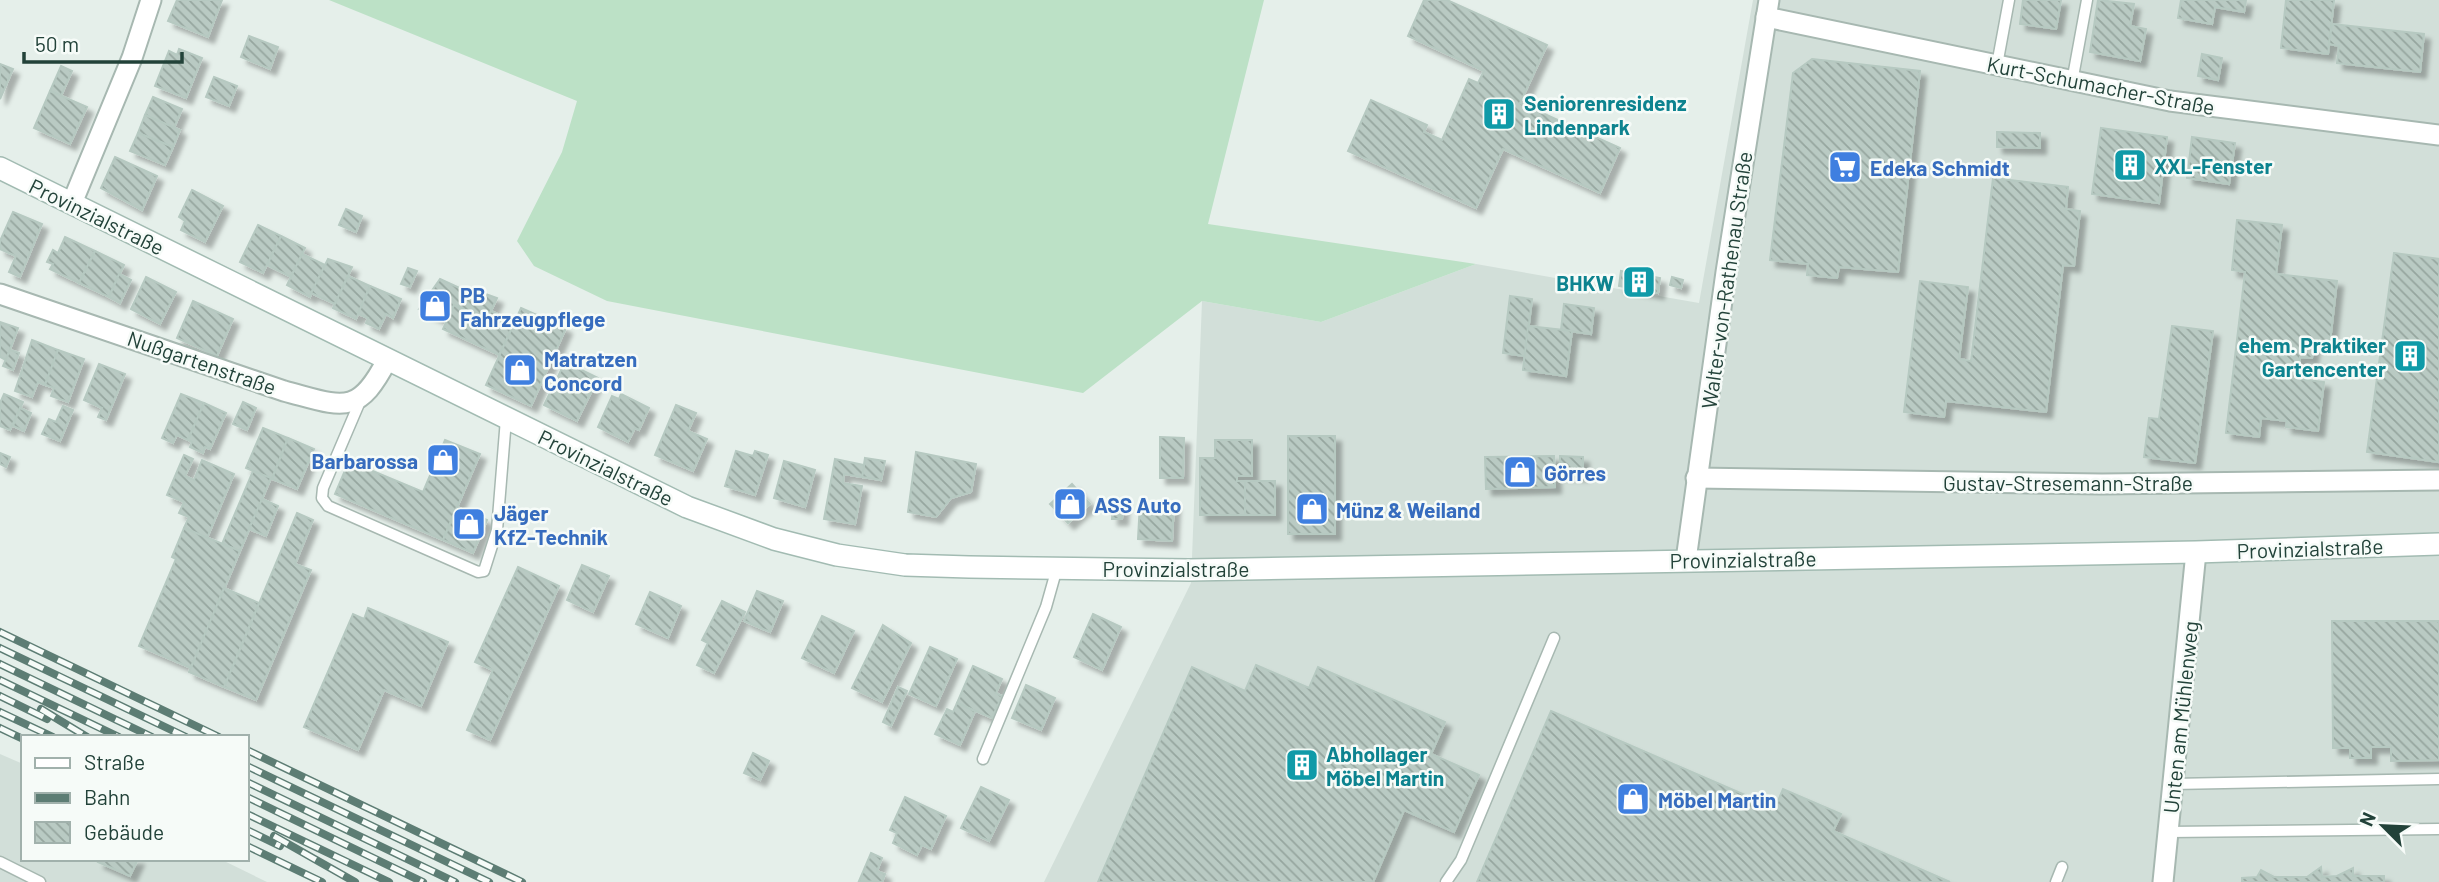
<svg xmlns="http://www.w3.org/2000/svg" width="2439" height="882" viewBox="0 0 2439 882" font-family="Barlow,sans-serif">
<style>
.built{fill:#d2dfd9}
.grass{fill:#bce1c6}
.building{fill:url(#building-back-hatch);stroke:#b6c9c1;stroke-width:2;filter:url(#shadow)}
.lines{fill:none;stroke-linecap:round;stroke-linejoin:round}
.lane-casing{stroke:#a7b8b1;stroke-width:13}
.street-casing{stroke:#a7b8b1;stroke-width:23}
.secondary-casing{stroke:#a2bbb2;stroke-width:24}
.lane{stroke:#fff;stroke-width:10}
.street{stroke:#fff;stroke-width:19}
.secondary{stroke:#fff;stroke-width:21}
.rail-casing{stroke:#5d7d74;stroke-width:8}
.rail{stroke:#f6fbf8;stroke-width:5;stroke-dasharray:16;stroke-linecap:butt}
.labels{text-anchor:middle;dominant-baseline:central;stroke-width:5;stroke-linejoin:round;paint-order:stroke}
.street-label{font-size:21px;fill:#224239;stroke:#f6fbf8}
.culture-label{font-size:21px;font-weight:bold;fill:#0d838f;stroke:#f6fbf8;text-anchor:start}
.shop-label{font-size:21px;font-weight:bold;fill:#366cbe;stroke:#f6fbf8;text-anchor:start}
</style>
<defs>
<pattern id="building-back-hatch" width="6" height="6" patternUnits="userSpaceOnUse" patternTransform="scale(1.75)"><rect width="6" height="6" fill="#b9cac3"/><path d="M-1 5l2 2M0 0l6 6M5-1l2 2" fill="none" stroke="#96a69f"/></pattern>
<filter id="shadow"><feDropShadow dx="6" dy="6" stdDeviation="2" flood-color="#0004"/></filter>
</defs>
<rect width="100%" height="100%" fill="#e5efea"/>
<!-- built -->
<g class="built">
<polygon points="1753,0 2439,0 2439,882 1044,882 1191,583 1202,301 1321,322 1476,264 1699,303"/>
<polygon points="0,754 23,764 23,859 220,859 267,882 0,882"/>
</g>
<!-- grass -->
<polygon class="grass" points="329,0 1264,0 1208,224 1476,264 1321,322 1202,301 1083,393 607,301 534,266 517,241 562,152 577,101"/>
<!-- building -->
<g class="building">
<polygon points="177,0 222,0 208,37 168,21"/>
<polygon points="1424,0 1447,0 1547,45 1520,103 1620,148 1600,193 1503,149 1476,208 1348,151 1371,100 1427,125 1424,132 1442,140 1469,79 1478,83 1484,71 1408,36"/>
<polygon points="2023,0 2061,0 2056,29 2020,24"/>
<polygon points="2098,0 2134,4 2130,26 2146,29 2140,61 2090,52"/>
<polygon points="2181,0 2246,0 2244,12 2215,7 2212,24 2178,18"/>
<polygon points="2286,0 2334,0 2328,54 2281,48"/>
<polygon points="2332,24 2424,34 2420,72 2337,63 2339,46 2329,44"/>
<polygon points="249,36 278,47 270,69 241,57"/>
<polygon points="179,49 202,58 186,98 155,86 169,51 177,55"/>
<polygon points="2202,54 2222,58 2218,80 2198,76"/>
<polygon points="1812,59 1920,71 1898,272 1839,267 1837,278 1807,275 1808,264 1770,260 1793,73"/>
<polygon points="0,64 13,69 0,99"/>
<polygon points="61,66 72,71 61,96 50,91"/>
<polygon points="214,77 237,86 229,106 206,97"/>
<polygon points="50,91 87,107 70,144 34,128"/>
<polygon points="153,97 182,109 174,128 145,115"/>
<polygon points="145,115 180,130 173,147 138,133"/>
<polygon points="2101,128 2167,137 2159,203 2092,194"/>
<polygon points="1997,132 2040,133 2040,148 1997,147"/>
<polygon points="138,133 173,147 165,165 130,151"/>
<polygon points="2192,137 2235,143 2229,184 2187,178"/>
<polygon points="115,157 157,176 142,210 101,188"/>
<polygon points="1993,178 2068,187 2066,209 2080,211 2074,266 2063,265 2046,412 1946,401 1944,417 1904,412 1920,281 1968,287 1959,359 1971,361"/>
<polygon points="192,190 223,206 205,242 181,230 185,221 179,217"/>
<polygon points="346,209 362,216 356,232 339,225"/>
<polygon points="13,212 42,224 20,277 9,272 16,256 0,249 0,241"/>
<polygon points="2237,220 2282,225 2276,274 2337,281 2330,342 2314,340 2312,358 2300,357 2299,368 2292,367 2291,378 2324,382 2318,431 2286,427 2287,421 2261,418 2259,437 2226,433 2245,272 2232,270"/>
<polygon points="258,225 281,236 263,273 240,262"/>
<polygon points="281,236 305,248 291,277 267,265"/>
<polygon points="65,237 95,251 79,283 50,269 53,264 47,262 53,250 58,253"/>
<polygon points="95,251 124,265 109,297 79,283"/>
<polygon points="2394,253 2439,259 2439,462 2367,452"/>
<polygon points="302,254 325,265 310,297 287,285"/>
<polygon points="328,259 352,267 335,304 311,293"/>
<polygon points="408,268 417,271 410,287 401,284"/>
<polygon points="1621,271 1660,278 1658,293 1619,286"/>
<polygon points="119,274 131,280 120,303 109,297"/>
<polygon points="348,276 370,286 356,319 333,308"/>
<polygon points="146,277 176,292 160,324 131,309"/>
<polygon points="1672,277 1683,280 1681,288 1670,285"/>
<polygon points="440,279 481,298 483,293 497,298 487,320 454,305 446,321 419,309"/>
<polygon points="370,286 401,299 393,318 386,314 379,329 366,323 368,318 358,314"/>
<polygon points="1510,296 1532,299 1525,356 1503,353"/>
<polygon points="193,301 233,319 217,356 177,338"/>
<polygon points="1564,304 1594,308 1591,334 1561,330"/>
<polygon points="454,305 487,320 491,311 515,322 499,355 443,329"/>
<polygon points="521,308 566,328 531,406 486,385"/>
<polygon points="0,322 18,328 6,360 0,357"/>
<polygon points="1528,326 1572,331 1566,376 1523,370"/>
<polygon points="2172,326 2213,331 2195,463 2144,457 2149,418 2159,419"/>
<polygon points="32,340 58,350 45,385 38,382 32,397 15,391"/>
<polygon points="10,350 19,353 13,370 3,366"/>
<polygon points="58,350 84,359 68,402 51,396 54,388 45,385"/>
<polygon points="565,362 598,378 577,421 544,405"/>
<polygon points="99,364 125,374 106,420 98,417 102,408 84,400"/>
<polygon points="4,394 23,402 10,430 0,426 0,403"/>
<polygon points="181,394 204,403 188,440 177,435 173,443 162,438"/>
<polygon points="621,394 649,408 639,430 635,428 628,442 598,427 612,396 619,399"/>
<polygon points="243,402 256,408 247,430 233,424"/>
<polygon points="204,403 226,413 210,449 205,447 203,453 190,447 192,442 188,440"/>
<polygon points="676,405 696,413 688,431 707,439 693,471 655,455"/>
<polygon points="63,406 73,410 60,441 42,434 49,419 56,422"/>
<polygon points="20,408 31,413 24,431 13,426"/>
<polygon points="263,428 288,438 272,479 246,468"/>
<rect x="1288" y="436" width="47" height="98"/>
<polygon points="1160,437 1184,438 1183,478 1160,478"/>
<polygon points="288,438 314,449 297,489 272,479"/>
<polygon points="445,440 480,454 443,540 335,494 349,461 423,492"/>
<polygon points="1215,440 1252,440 1252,476 1237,476 1237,481 1245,481 1245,515 1200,515 1200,458 1215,458"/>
<polygon points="736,451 753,456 755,451 768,455 755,495 725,486"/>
<polygon points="916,452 976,464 971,492 951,498 936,517 908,512"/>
<polygon points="0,453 10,457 6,467 0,464"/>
<polygon points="184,455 193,459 185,476 194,480 202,460 234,474 207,538 184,528 189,517 179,513 184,502 167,495"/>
<polygon points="1554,456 1555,487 1486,489 1485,457"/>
<polygon points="1560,456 1583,457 1583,475 1560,474"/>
<polygon points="865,458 885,461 881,480 862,477"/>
<polygon points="835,459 864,465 862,477 844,474 843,483 862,486 855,524 824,519"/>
<polygon points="784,461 815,470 805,507 774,498"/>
<polygon points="253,471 271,478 240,551 222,544"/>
<rect x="1245" y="481" width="30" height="34"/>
<polygon points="1072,484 1090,504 1068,523 1050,504"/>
<polygon points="262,499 278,506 266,536 249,529"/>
<polygon points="1113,502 1123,502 1122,519 1112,519"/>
<polygon points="1140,502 1174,504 1172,541 1138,539"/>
<polygon points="457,507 487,520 473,553 443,540"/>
<polygon points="297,513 313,520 295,564 311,570 256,700 224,687"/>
<polygon points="184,528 240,551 191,668 139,646 176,559 172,557"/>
<polygon points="582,565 609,576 593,612 567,600"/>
<polygon points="518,567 559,586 490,740 467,730 493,670 475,662"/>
<polygon points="224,588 259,603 224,687 189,672"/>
<polygon points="757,591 783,601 770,632 744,621"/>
<polygon points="650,592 681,606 668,638 636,624"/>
<polygon points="722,601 745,612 714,673 697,665 708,643 702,640"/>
<polygon points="368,608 448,642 421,706 384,690 358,750 304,727 353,614 364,619"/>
<polygon points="1093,614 1121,627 1102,670 1074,657"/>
<polygon points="822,616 854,631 834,673 802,658"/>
<polygon points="2332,621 2439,621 2439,760 2391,761 2391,747 2371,747 2371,758 2350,758 2350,748 2333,748"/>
<polygon points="883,625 911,643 882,702 852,688"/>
<polygon points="930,647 957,659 936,706 909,694"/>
<polygon points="1256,665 1309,688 1318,667 1445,722 1431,754 1479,775 1454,832 1404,810 1373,882 1098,882 1192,667 1245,691"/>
<polygon points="973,666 1002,679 996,693 1002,696 992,718 957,703"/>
<polygon points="1026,685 1055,698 1041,730 1012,718"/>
<polygon points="898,687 907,691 891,726 883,722"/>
<polygon points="957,703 975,711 960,745 935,734 947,709 953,712"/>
<polygon points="1551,711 1775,808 1783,789 1841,814 1833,831 1950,882 1477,882"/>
<polygon points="753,753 769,761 760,780 744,773"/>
<polygon points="981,787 1009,800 989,841 961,828"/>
<polygon points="905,797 946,816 931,849 922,845 917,855 893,843 897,833 890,830"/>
<polygon points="871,853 882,858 877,871 885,874 882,882 859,881"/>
<polygon points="100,859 138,859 130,876 98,862"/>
<polygon points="2321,867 2322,877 2337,876 2353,868 2353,876 2384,876 2384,882 2242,882 2242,878 2257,877 2261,870 2274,877 2307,877"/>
</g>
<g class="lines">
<defs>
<g id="lane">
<polyline points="1997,65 2009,0"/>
<polyline points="2072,82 2087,0"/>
<polyline points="361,399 323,488 322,498 328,506 478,572 484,571 497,530 506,419"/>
<polyline points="983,759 1046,607 1057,568"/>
<polyline points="2173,784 2439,779"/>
<polyline points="2168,832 2439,829"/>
<polyline points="0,862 40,882"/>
<polyline points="1446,882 1461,860 1554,638"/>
<polyline points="2056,882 2062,867"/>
</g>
<g id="street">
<polyline points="1766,17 2170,101 2439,135"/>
<polyline points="72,203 132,58 151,0"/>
<path d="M0,294L284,391C342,406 357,418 387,360"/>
<polyline points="1696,478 2102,484 2439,480"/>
<polyline points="1686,560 1726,272 1769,0"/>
<polyline points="2163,882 2196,552"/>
</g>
<polyline id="secondary" points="0,168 687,507 774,539 837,555 905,565 969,567 1189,570 1415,566 2196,552 2439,544"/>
</defs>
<!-- lane casing -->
<use href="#lane" class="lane-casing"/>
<!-- street casing -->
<use href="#street" class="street-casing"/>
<!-- secondary casing -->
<use href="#secondary" class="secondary-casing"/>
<!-- lane -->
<use href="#lane" class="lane"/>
<!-- street -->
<use href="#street" class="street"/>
<!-- secondary -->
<use href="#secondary" class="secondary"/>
<defs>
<g id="rail">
<polyline points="0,632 219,737"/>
<polyline points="0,648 186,737"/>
<polyline points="0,664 152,737"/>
<polyline points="0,680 119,737"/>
<polyline points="0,696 47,719"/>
<polyline points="41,709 87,737"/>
<polyline points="0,712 53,737"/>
<polyline points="0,728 23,739"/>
<polyline points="247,750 522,882"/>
<polyline points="247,766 489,882"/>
<polyline points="247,782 455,882"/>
<polyline points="247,797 423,882"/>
<polyline points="247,814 389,882"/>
<polyline points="247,830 280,846"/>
<polyline points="274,836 355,882"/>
<polyline points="247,846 322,882"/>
</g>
</defs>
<!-- rail casing -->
<use href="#rail" class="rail-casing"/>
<!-- rail -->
<use href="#rail" class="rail"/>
</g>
<!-- icons -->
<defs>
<symbol id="building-square" viewBox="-11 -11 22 22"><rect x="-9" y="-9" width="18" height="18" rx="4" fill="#0f9aa8" stroke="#f6fbf8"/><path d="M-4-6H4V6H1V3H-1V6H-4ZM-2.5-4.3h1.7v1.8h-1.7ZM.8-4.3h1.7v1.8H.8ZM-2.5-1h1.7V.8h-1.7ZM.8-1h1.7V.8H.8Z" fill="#fff"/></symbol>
<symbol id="supermarket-square" viewBox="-11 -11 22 22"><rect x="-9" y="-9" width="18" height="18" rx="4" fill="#3f7fe0" stroke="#f6fbf8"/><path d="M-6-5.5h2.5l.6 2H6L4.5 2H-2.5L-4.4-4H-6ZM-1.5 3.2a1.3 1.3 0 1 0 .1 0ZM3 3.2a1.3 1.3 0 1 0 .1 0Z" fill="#fff"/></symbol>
<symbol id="shop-square" viewBox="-11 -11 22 22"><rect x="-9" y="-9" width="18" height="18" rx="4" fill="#3f7fe0" stroke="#f6fbf8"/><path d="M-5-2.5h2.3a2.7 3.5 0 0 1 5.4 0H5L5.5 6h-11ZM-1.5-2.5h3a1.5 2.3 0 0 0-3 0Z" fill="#fff"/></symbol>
</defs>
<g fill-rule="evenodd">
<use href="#building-square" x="1480" y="95" width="38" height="38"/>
<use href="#building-square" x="2111" y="146" width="38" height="38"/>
<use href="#supermarket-square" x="1826" y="148" width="38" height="38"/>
<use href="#building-square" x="1620" y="263" width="38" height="38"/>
<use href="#shop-square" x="416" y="287" width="38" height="38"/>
<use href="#building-square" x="2391" y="337" width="38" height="38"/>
<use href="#shop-square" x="501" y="351" width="38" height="38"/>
<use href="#shop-square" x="424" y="441" width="38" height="38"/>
<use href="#shop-square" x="1501" y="453" width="38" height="38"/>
<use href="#shop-square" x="1051" y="485" width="38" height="38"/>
<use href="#shop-square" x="1293" y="490" width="38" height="38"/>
<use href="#shop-square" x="450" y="505" width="38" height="38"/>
<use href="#building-square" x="1283" y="746" width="38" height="38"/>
<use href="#shop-square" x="1614" y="780" width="38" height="38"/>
</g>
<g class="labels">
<!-- street labels -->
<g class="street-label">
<text transform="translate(2101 85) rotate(11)">Kurt-Schumacher-Straße</text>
<text transform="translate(97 216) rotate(26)">Provinzialstraße</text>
<text transform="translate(1726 280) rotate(-82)">Walter-von-Rathenau Straße</text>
<text transform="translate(202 362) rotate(19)">Nußgartenstraße</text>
<text transform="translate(606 467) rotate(26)">Provinzialstraße</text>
<text x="2068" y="482">Gustav-Stresemann-Straße</text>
<text transform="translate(2310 548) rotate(-2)">Provinzialstraße</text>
<text transform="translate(1743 559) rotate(-1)">Provinzialstraße</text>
<text x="1176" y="568">Provinzialstraße</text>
<text transform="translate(2180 717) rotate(-84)">Unten am Mühlenweg</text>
</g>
<!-- culture labels -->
<g class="culture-label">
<text x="1524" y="102">Seniorenresidenz<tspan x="1524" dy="24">Lindenpark</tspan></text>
<text x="2154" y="165">XXL-Fenster</text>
<text x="1614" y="282" text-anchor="end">BHKW</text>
<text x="2386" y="344" text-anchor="end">ehem. Praktiker<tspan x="2386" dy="24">Gartencenter</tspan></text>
<text x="1326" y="753">Abhollager<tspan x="1326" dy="24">Möbel Martin</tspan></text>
</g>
<!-- shop labels -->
<g class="shop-label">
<text x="1870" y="167">Edeka Schmidt</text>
<text x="460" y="294">PB<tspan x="460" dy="24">Fahrzeugpflege</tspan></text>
<text x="544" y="358">Matratzen<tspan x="544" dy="24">Concord</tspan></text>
<text x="418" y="460" text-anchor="end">Barbarossa</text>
<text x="1544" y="472">Görres</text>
<text x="1094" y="504">ASS Auto</text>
<text x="1336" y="509">Münz &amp; Weiland</text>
<text x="494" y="512">Jäger<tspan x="494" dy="24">KfZ-Technik</tspan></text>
<text x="1658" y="799">Möbel Martin</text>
</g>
</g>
<!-- legend -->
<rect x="21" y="735" width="228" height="126" fill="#f6fbf8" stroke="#a1b1ac" stroke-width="2"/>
<rect x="35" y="758" width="35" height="10" fill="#ffffff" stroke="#a1b1ac" stroke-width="2"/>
<text x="84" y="770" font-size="21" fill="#224239">Straße</text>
<rect x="35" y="793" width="35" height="10" fill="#5d7d74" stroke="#a1b1ac" stroke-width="2"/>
<text x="84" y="805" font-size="21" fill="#224239">Bahn</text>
<rect x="35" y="822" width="35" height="21" fill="url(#building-back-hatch)" stroke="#a1b1ac" stroke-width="2"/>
<text x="84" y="840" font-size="21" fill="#224239">Gebäude</text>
<!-- north arrow -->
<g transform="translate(2383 826) rotate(294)" stroke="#f6fbf8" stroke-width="5" paint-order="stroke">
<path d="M0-5L12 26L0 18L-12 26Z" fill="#224239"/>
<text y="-10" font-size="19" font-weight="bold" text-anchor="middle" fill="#224239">N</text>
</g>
<!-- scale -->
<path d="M24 52v10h158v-10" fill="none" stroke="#224239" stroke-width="3.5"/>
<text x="35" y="52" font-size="21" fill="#224239" stroke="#f6fbf8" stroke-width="5" paint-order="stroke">50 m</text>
</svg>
